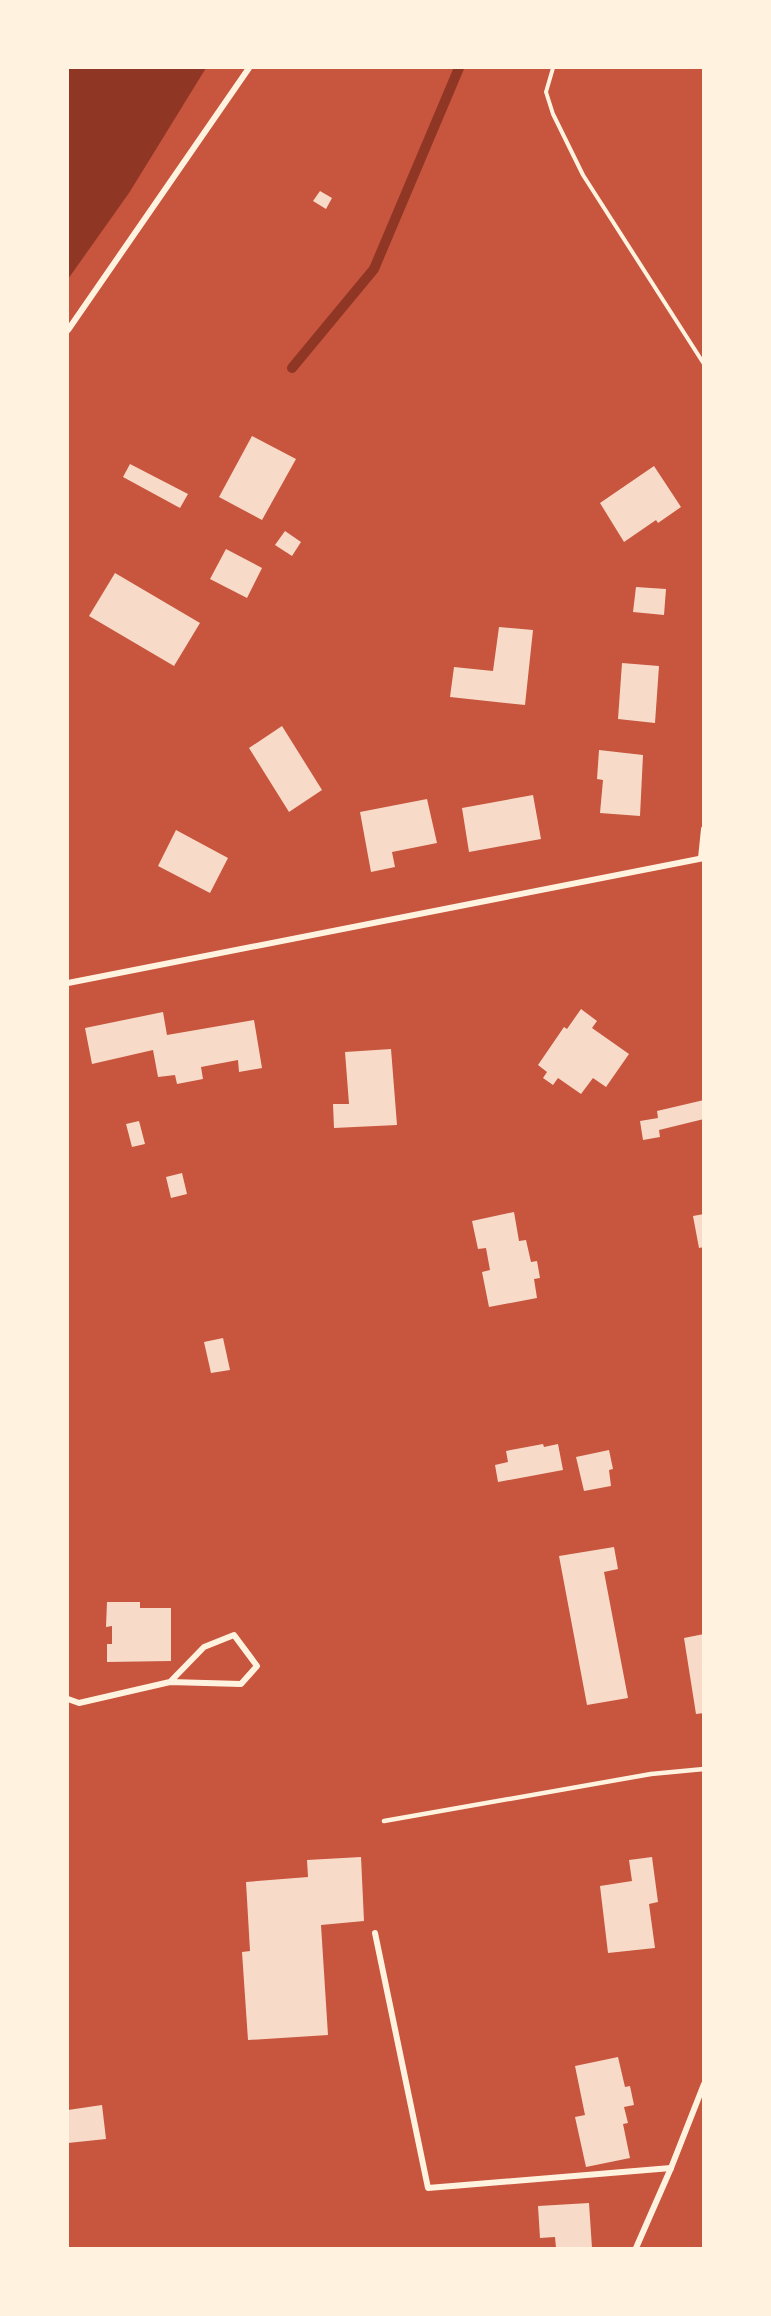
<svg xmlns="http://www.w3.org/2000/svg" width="771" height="2316" viewBox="0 0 771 2316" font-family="'Roboto Condensed',sans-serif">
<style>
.water{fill:#8f3625}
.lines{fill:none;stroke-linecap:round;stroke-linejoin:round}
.stream{stroke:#8f3625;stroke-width:10}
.building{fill:#f7dbc8}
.path{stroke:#fff3e0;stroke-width:4}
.service{stroke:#fff3e0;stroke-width:4.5}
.minor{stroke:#fff3e0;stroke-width:6}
</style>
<rect width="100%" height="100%" fill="#c8553d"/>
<!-- water -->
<polygon class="water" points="68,68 206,68 129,193 68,279"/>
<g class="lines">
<!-- stream -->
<polyline class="stream" points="292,368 374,269 459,68"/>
</g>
<!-- building -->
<g class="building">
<polygon points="320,191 332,198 326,209 313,201"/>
<polygon points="252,436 296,459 262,520 219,497"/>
<polygon points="130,464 188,494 180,508 123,477"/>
<polygon points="654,466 681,507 658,523 656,520 624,542 600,503"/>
<polygon points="285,531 301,542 292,556 275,545"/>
<polygon points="226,549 262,568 247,598 210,579"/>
<polygon points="115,573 200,623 174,666 89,616"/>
<polygon points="636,587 666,589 664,615 633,612"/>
<polygon points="499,627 533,630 525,705 450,697 454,667 493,671"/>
<polygon points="622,663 659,666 655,723 618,719"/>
<polygon points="282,726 322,790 289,812 249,748"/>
<polygon points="599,750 643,755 640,816 600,813 603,780 597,779"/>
<polygon points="533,795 541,839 469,852 462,808"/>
<polygon points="427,799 437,843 392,852 395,867 371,872 360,812"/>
<polygon points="176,830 228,858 210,893 158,866"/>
<polygon points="581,1009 597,1021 592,1028 629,1054 606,1087 593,1078 581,1094 558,1078 553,1085 543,1078 547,1072 538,1065 564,1027 567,1029"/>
<polygon points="163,1012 167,1035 254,1020 262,1068 239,1072 238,1060 201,1067 203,1079 177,1084 175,1075 158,1077 153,1050 92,1064 85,1028"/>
<polygon points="391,1049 397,1125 334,1128 333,1104 349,1104 345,1052"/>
<polygon points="704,1100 704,1119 659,1130 660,1137 643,1140 640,1121 658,1118 657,1111"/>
<polygon points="139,1121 145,1144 132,1147 126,1124"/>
<polygon points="182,1173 187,1194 171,1198 166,1177"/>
<polygon points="514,1212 519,1241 526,1240 531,1262 537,1261 540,1278 534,1279 537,1298 489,1307 482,1272 490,1270 486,1248 478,1249 472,1221"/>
<polygon points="704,1214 704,1247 699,1248 693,1216"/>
<polygon points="223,1338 230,1370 211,1373 204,1342"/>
<polygon points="543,1444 544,1447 558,1444 563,1470 498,1482 495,1465 508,1462 506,1451"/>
<polygon points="609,1450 613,1469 609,1470 611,1486 584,1491 576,1457"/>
<polygon points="614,1547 618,1569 604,1572 628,1698 587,1705 559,1556"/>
<polygon points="107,1602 140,1602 140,1608 171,1608 171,1661 107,1662 107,1644 112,1644 112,1626 106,1627"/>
<polygon points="704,1634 704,1713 696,1714 684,1638"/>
<polygon points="361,1857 364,1921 321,1925 328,2035 248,2040 242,1952 250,1951 246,1882 308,1877 307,1860"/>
<polygon points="652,1857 658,1902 649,1904 655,1948 608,1953 600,1886 632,1881 629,1860"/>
<polygon points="618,2057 625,2087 630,2086 634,2105 624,2107 628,2123 623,2124 630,2158 586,2167 575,2117 585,2115 575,2066"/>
<polygon points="102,2105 106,2139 68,2143 68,2110"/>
<polygon points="589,2203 592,2248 556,2248 555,2237 540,2238 538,2206"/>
</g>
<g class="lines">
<!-- path -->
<polyline class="path" points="553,68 546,92 553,114 583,175 704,364"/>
<!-- service -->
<polyline class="service" points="384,1821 651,1774 704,1769"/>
<!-- minor -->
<g class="minor">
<polyline points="68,330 249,68"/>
<polyline points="701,858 704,829"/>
<polyline points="68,983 704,858"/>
<polyline points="68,1699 79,1703 170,1682 241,1684 257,1666 234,1635 204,1647 170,1682"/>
<polyline points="375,1933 428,2188 671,2168"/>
<polyline points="636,2248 671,2168 704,2084"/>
</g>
</g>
<!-- border -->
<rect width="771" height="2316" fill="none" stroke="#fff3e0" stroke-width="138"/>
</svg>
